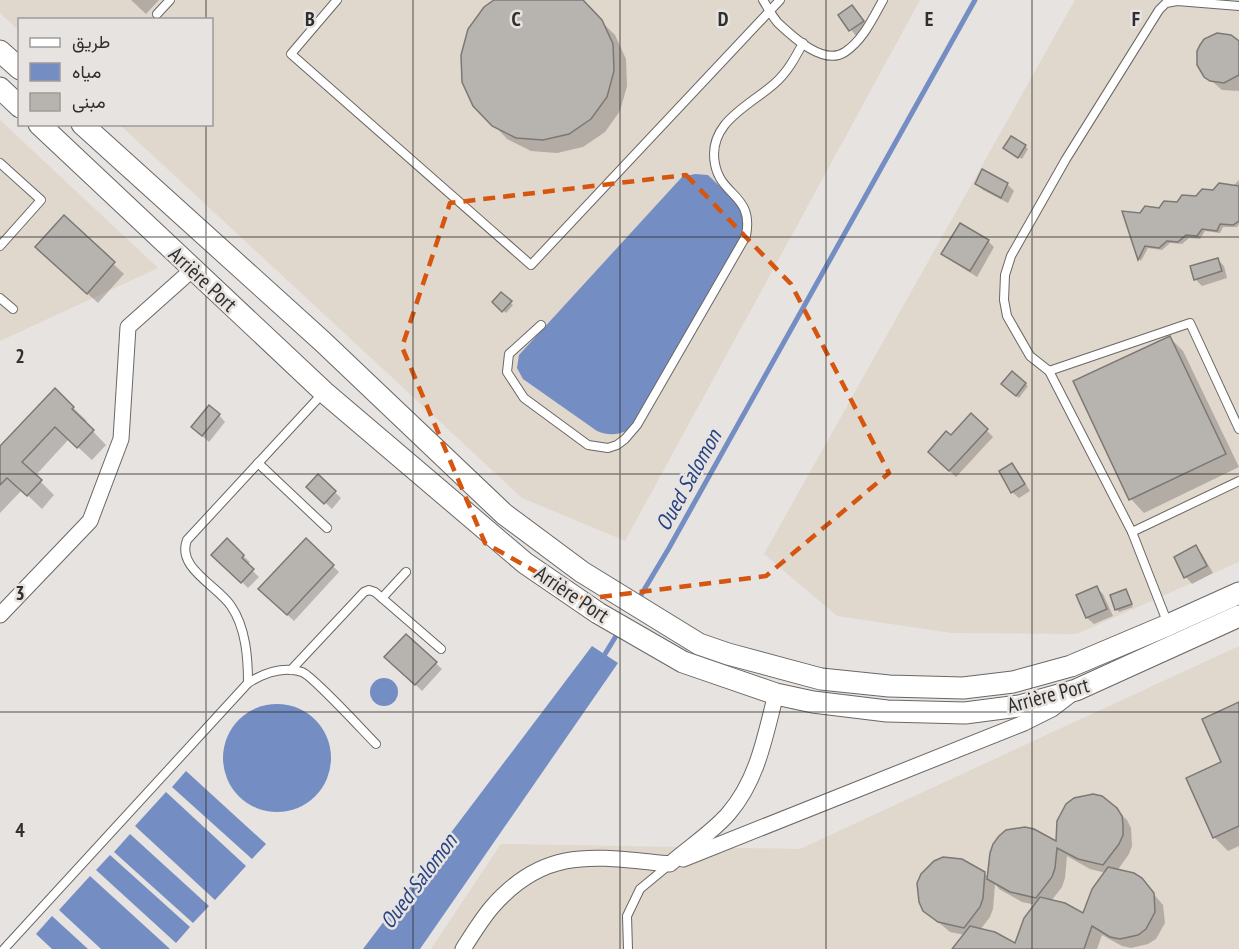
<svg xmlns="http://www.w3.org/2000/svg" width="1239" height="949" viewBox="0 0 1239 949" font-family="'PT Sans Narrow',Vazirmatn,sans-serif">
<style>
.built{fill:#e0d7cd}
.water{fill:#748ec3}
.shadow{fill:#0003;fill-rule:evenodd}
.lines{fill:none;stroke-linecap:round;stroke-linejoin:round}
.stream{stroke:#748ec3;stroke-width:5}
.building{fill:#b7b4b0;stroke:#7c7875;stroke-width:1.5}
.lane-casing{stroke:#6a6764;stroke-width:10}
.street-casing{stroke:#6a6764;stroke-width:17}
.secondary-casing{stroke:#6a6764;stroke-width:23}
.lane{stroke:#fff;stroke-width:8}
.street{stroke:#fff;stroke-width:15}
.secondary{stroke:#fff;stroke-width:21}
.marked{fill:none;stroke:#d6550f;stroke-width:4.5;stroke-dasharray:12 8;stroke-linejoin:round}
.grid{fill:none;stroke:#302f2e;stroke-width:1.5;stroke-opacity:0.55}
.labels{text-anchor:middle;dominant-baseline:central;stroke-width:5;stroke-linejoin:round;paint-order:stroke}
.street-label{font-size:21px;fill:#302f2e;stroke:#e7e3e0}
.water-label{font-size:22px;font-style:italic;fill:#264384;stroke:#e7e3e0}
.grid-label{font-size:20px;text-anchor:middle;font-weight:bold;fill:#302f2e;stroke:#e7e3e0;stroke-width:5;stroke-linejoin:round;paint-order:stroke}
</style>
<rect width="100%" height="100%" fill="#e7e3e0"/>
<!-- built -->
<g class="built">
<polygon points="0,0 920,0 625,541 522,498 120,125 212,124 212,20 20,20 19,31 0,13"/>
<polygon points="1075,0 1239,0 1239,562 1077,634 952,633 837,616 764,554"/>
<polygon points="0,120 158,268 0,341"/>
<polygon points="1239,646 1239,949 431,949 501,844 800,849"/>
</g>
<!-- water -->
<g class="water">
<path d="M695,174L708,175L743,209L746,224L741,238L629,430C617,435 609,436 597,431L523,379L517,368L519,355L682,177Z"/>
<polygon points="592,646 618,663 420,949 363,949"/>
<circle cx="384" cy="692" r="14"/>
<circle cx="277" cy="758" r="54"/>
<polygon points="186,771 266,844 252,859 172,787"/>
<polygon points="166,792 246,866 215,900 135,826"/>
<polygon points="130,834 209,906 193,923 114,852"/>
<polygon points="110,855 190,927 176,943 96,870"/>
<polygon points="90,876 170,949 101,949 59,910"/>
<polygon points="52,916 88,949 52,949 36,934"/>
</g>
<!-- shadow -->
<g class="shadow">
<polygon points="131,0 159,0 146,14"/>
<polygon points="497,0 579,0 615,35 626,59 627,86 620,111 605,132 583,147 557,153 531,151 507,139 475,105"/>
<polygon points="852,7 869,28 857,37 840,16"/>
<polygon points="1239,44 1239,91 1222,90 1206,76"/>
<polygon points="1025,146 1028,149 1022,159 1008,151"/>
<polygon points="983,171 1008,185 1014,191 1008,203 983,190 976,184"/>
<polygon points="1239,180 1239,224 1237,227 1223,227 1220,233 1205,231 1200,239 1189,238 1182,244 1170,243 1162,250 1148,248 1141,261 1139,259 1124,213 1140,215 1160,209 1233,186"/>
<polygon points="64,218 124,274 98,303 47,257"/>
<polygon points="988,241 994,247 977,277 950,260 943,254"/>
<polygon points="1217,259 1224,266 1227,278 1202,286 1195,279"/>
<polygon points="501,294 513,305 506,313 494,302"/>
<polygon points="1170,338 1183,351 1239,467 1144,513 1131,499"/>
<polygon points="1012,373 1028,386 1019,398 1006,387"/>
<polygon points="55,390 87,421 85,423 106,445 92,460 69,439 35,476 54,495 42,509 22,490 0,513 0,449"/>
<polygon points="219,415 225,422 209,442 199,433"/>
<polygon points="971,415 993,437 956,477 936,458 951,437"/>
<polygon points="1012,465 1018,471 1030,491 1019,498 1012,492"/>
<polygon points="318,476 341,498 332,509 309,487"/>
<polygon points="306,540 339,572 294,621 260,589"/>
<polygon points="227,541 250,562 247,565 259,577 248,588 214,555"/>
<polygon points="1196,547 1202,554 1213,573 1192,584 1186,577 1176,558"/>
<polygon points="1097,588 1103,594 1113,616 1094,624 1087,618 1078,596"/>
<polygon points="1126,591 1133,607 1119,612 1116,609"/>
<polygon points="407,636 442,669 422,691 387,657"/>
<polygon points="1239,704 1239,846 1228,851 1214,837 1223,762"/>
<path d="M1075,799L1116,809L1127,820L1131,828L1132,846L1129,854L1117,871L1141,879L1163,905L1165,923L1156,939L1148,944L1131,948L1122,946L1102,935L1097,949H955L965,935L950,932L924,910L984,873L989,878L1057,843L1058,821L1062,812ZM1067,856L1090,869L1106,873L1084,915L1051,901L1062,887L1065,878ZM995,884L999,889L1022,902L1036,905L1016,945L980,930L990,917L993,909Z"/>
</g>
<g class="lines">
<!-- stream -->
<g class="stream">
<polyline points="638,600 669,548 975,0"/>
<polyline points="602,659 619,631"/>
</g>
</g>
<!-- building -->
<g class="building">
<polygon points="494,0 583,0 602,20 613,44 614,71 607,97 591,119 569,134 543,140 516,138 492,126 473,106 462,82 461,55 468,29 484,7"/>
<polygon points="852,5 864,21 849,31 838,15"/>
<polygon points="1217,33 1231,35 1239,41 1239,75 1224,83 1210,81 1204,77 1197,65 1197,51 1200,45 1204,39"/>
<polygon points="1011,136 1026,145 1018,158 1003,148"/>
<polygon points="982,169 1008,183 1001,198 975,184"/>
<polygon points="1219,183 1239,186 1239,221 1233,225 1220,224 1217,231 1202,229 1197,236 1186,235 1178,242 1167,241 1159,248 1145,246 1138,260 1122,211 1140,213 1145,206 1159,208 1164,201 1177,202 1182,195 1196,196 1202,189 1213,190"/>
<polygon points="64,215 115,262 87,294 35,247"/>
<polygon points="960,223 989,240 970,271 941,254"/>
<polygon points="1218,258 1222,271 1194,280 1190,266"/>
<polygon points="501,292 512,301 502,312 492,302"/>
<polygon points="1170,336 1226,454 1129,500 1073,381"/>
<polygon points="1012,371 1026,383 1016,396 1001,384"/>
<polygon points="55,388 74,407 72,409 94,430 77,448 55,427 22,462 42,480 27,496 7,478 0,485 0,446"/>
<polygon points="209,405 220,414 202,436 191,427"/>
<polygon points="971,413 988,429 949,471 928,452 946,431 951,435"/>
<polygon points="1012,463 1025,484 1011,493 999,471"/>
<polygon points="318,474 336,491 324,504 306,487"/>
<polygon points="227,538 244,555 242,558 254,569 241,583 211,555"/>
<polygon points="306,538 334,565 287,615 258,589"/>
<polygon points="1196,545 1207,566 1184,578 1174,557"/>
<polygon points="1097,586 1107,609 1086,618 1076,595"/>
<polygon points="1126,589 1132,604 1115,610 1110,595"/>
<polygon points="406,634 437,662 415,685 384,657"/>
<polygon points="1239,702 1239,826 1213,838 1186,778 1221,762 1202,719"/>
<polygon points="1093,794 1102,796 1117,808 1122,816 1123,825 1123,835 1119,844 1103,865 1078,859 1057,848 1055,868 1052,877 1036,898 1010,892 987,879 990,853 993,844 999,836 1006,830 1025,827 1034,829 1056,841 1057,821 1066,804 1074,798"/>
<polygon points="943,857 962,859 985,872 983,898 980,907 964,928 938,922 923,911 919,902 917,883 921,874 934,861"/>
<polygon points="1108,867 1134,873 1142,878 1154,893 1155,912 1146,929 1138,935 1120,939 1110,937 1092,926 1084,949 952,949 970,926 995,932 1015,943 1024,918 1040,897 1065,903 1083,913 1092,889"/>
</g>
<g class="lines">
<defs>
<g id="lane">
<polyline points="337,0 291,54 531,265 780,0"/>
<path d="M763,0C768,8 772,16 778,23C794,38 824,66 845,52C863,40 873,18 883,0"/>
<polyline points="1239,6 1177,1 1166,3 1159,10 1066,159 1011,256 1005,275 1004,300 1007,316 1030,356 1049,371 1190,323 1239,429"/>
<polyline points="157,14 170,0"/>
<polyline points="0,163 41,200 0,246"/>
<polyline points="0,298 13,309"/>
<path d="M541,325L509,354L507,372L524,398L588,445L608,448L617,445L625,439L637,425L746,236C754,194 721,197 715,164C707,123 749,106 774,84C787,73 795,58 803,43"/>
<polyline points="1049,371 1132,532 1168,624"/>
<polyline points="258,463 327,528"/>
<polyline points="1132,532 1239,481"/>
<polyline points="382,598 406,572"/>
<polyline points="291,670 364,592 369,590 375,592 441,649"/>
<path d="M248,683C264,673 283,666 302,672C313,676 364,732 376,744"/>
<path d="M4,949L248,683C248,658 246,628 231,606C218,586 176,568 187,540L323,393"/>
<polyline points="628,949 627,916 640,889 669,865"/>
</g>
<g id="street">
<polyline points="0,615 90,521 121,439 128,327 193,269"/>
<polyline points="683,859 1024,723 1052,709 1069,696"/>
<path d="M463,949C472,935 481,920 492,907C546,845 596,857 670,864C688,848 714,831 729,813C758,779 765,736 776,694"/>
</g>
<g id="secondary">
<polyline points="0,51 20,69"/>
<polyline points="0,88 20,107"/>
<polyline points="39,124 324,392 525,563 598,613 683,662 776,694 813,702 887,711 965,713 1019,706 1076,690 1239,616"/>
<polyline points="82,124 322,341 504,514 582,572 699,644 728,654 821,679 889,686 963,688 1013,682 1071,666 1168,625 1239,593"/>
</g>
</defs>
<!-- lane casing -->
<use href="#lane" class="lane-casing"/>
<!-- street casing -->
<use href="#street" class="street-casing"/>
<!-- secondary casing -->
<use href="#secondary" class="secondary-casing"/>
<!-- lane -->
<use href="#lane" class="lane"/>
<!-- street -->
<use href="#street" class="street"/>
<!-- secondary -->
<use href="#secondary" class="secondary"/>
</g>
<!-- marked area -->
<path class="marked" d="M686,175L791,284L889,473L766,576L584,599L485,543L402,347L450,203Z"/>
<!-- grid -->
<path class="grid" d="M206,0V20M413,0V949M620,0V949M826,0V949M1032,0V949M206,124V949M0,237H1239M0,474H1239M0,712H1239"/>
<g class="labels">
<!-- street labels -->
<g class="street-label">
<text transform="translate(203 279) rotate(43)">Arrière Port</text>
<text transform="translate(572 594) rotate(34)">Arrière Port</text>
<text transform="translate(1048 695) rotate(-15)">Arrière Port</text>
</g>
<!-- water labels -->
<g class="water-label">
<text transform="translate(688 480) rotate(-61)">Oued Salomon</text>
<text transform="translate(418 881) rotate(-53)">Oued Salomon</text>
</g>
</g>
<g class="grid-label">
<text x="310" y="26">B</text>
<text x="516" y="26">C</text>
<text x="723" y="26">D</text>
<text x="929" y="26">E</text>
<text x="1136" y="26">F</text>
<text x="20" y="363">2</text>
<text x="20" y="600">3</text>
<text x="20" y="837">4</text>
</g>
<!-- legend -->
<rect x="18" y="18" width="195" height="108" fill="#e7e3e0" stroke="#9e9b99" stroke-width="1.5"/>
<rect x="30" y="38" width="30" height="9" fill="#ffffff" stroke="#9e9b99" stroke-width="1.5"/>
<text x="72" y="48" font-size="18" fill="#302f2e">طريق</text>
<rect x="30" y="63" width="30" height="18" fill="#748ec3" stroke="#9e9b99" stroke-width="1.5"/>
<text x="72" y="78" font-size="18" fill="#302f2e">مياه</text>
<rect x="30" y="93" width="30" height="18" fill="#b7b4b0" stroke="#9e9b99" stroke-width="1.5"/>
<text x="72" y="108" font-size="18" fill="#302f2e">مبنى</text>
</svg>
